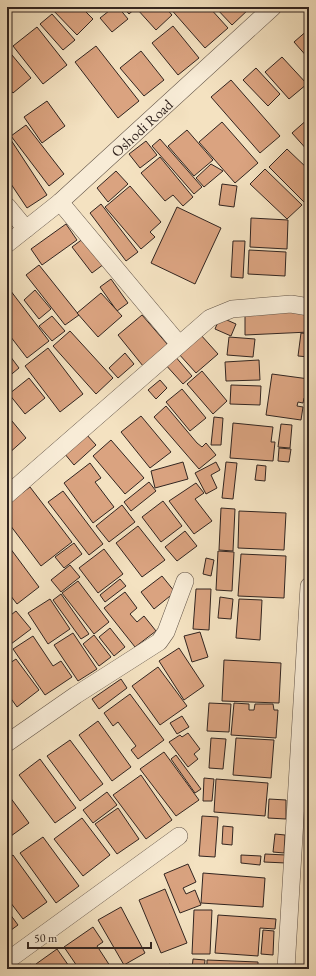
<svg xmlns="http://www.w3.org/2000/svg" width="316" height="976" viewBox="0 0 316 976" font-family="'EB Garamond',serif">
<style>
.building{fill:#daa380;stroke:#322520}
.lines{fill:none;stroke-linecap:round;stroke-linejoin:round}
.minor-casing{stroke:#625448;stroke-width:18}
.minor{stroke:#f8ecd7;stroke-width:17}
.labels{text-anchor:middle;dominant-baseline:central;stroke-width:3;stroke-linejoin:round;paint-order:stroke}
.street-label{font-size:15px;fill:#322520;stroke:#f8ecd7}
</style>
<rect width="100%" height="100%" fill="#f4e2c1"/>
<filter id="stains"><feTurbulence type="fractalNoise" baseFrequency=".005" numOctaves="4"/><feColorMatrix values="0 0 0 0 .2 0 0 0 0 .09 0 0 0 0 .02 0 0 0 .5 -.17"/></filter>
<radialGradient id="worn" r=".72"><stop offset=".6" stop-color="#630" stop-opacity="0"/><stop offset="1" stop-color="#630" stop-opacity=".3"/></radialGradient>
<!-- building -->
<g class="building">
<polygon points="50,7 81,7 93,19 77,35"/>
<polygon points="94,7 105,7 99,12"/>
<polygon points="114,7 118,7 128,19 112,32 100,18"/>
<polygon points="123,7 137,7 129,14"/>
<polygon points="140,7 165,7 172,15 156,30 137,9"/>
<polygon points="169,7 209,7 228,28 205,48"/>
<polygon points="215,7 249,7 250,8 232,25"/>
<polygon points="52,14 75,40 63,50 40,24"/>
<polygon points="173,26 199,58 178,75 152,43"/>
<polygon points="37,27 67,65 43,84 13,46"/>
<polygon points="309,29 309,59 294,42"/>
<polygon points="96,46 139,101 118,118 75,62"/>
<polygon points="7,49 31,78 13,93 7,86"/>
<polygon points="141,51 164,80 144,96 120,68"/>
<polygon points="282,57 307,84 289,99 265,72"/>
<polygon points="256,68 280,94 268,106 243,80"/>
<polygon points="231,80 280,136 260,153 211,97"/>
<polygon points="47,101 65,126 42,143 24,117"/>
<polygon points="309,118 309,152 292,133"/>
<polygon points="222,122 258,163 235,183 199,142"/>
<polygon points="26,125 64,174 49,186 11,136"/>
<polygon points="187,130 213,160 194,176 168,146"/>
<polygon points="9,137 47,195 27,208 7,178 7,139"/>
<polygon points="160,139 202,187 194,194 152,146"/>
<polygon points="146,141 157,155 140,168 129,154"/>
<polygon points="287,149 309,170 309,207 269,167"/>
<polygon points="160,157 193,197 183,206 173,195 165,201 141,173"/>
<polygon points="211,164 223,171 204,187 196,178"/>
<polygon points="265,169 302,205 287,219 250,184"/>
<polygon points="116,171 128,184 108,202 97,188"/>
<polygon points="222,184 237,186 234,207 219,205"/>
<polygon points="130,186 161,222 150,232 155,237 141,249 105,207"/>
<polygon points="101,204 138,252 126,261 90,213"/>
<polygon points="177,207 221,228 195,284 151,263"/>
<polygon points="251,218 288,220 287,249 250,247"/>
<polygon points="66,224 77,240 42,265 31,249"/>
<polygon points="84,238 104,264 92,273 72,247"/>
<polygon points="233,241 245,241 243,278 231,277"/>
<polygon points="249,250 286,252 285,276 248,274"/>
<polygon points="39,265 79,315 65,325 26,275"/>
<polygon points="111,279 128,303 117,311 100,287"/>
<polygon points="7,286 49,341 27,358 7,332"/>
<polygon points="35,290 51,309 39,319 24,300"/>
<polygon points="101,293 122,316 98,337 77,313"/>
<polygon points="309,311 309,332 245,335 245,314"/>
<polygon points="142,315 168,345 143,366 118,335"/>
<polygon points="52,316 65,331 52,341 39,326"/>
<polygon points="220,317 236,324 231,336 215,329"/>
<polygon points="70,331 113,378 96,394 53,346"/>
<polygon points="301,333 309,334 309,357 298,356"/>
<polygon points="200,334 218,354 196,373 178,353"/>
<polygon points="229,337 255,339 253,357 227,355"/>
<polygon points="48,348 83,394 60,412 25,366"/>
<polygon points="7,352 19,368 7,378"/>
<polygon points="125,353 134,364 118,378 109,368"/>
<polygon points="174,355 192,376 183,384 164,363"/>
<polygon points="259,360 260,380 226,381 225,362"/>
<polygon points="202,371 227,401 213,414 187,384"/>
<polygon points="272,374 309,379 309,399 304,398 303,403 298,402 297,406 303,407 301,420 266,415"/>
<polygon points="29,378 45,398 25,414 9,394"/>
<polygon points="160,380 167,388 156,399 148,390"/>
<polygon points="231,385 261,386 260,405 230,404"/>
<polygon points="182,389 206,418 190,431 166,402"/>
<polygon points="166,406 197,443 202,447 206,443 216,455 199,469 154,417"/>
<polygon points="7,415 26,438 8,454 7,453"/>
<polygon points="141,416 171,452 150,468 121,432"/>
<polygon points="214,417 223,418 221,445 211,445"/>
<polygon points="233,423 273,427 271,442 275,442 273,461 230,458"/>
<polygon points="281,424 292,425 290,448 278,447"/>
<polygon points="86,434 96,445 74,465 64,453"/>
<polygon points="111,440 144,478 125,494 93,456"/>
<polygon points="279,448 291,449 289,462 278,461"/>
<polygon points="183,462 188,479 155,488 151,471"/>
<polygon points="216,462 220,470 211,475 217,488 206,494 195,473"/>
<polygon points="226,462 237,463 233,499 222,498"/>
<polygon points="90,463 101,478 95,482 114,507 93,523 64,483"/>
<polygon points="257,465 266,466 265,481 255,480"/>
<polygon points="149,482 156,491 131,511 124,502"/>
<polygon points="196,483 204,493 195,499 212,521 194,534 169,501"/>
<polygon points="30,487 72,542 41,566 7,521 7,504"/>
<polygon points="63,491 103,544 89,555 48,502"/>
<polygon points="163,501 182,526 161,542 142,517"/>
<polygon points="122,505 135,522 109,542 96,526"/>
<polygon points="221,508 235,509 233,551 219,550"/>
<polygon points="239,511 286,513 284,550 238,548"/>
<polygon points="138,526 165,560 142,577 116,543"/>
<polygon points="185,531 197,546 177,561 165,547"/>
<polygon points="74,543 82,554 64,568 55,557"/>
<polygon points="7,544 39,587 17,604 7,591"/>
<polygon points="104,549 123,574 98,593 79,568"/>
<polygon points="218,551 234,552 232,591 216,590"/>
<polygon points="241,554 286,556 284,598 238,596"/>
<polygon points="206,558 214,560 211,576 203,574"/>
<polygon points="70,565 80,577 61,592 51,580"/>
<polygon points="162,576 175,592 154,609 141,592"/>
<polygon points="120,579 126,586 105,602 100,595"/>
<polygon points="78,581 109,622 94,634 62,593"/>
<polygon points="196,589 211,589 209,630 193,629"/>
<polygon points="125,592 137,608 130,614 137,622 144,616 156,631 135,647 104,608"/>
<polygon points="61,594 89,634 81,639 53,600"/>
<polygon points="220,597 233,599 231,619 218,618"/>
<polygon points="50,599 70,629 48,644 28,613"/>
<polygon points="239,599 262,600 260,640 236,638"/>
<polygon points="16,611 31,629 7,647 7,618"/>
<polygon points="110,628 125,647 114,656 99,637"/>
<polygon points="200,632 208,657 192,662 184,636"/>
<polygon points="73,633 97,669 78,681 54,645"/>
<polygon points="94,635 111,657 99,666 83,644"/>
<polygon points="33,636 53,666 61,661 72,677 45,695 13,649"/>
<polygon points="179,648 204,686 184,700 159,661"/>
<polygon points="16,659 39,690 17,707 7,693 7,665"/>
<polygon points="224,660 281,663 279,703 222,701"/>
<polygon points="158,667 187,706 160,725 132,686"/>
<polygon points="121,679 127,688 99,709 92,699"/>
<polygon points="130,694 164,740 138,759 131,750 136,746 118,722 113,726 104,713"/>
<polygon points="209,703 231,704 229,732 207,731"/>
<polygon points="234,703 249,704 249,710 254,710 255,704 273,704 274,710 278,710 276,738 231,735"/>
<polygon points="182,716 189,727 177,734 170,723"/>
<polygon points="98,721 131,767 112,781 79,735"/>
<polygon points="188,733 200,749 194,754 198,759 188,767 169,742 180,735 182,737"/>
<polygon points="211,738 226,739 223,769 209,768"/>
<polygon points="236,738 274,740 271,778 233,775"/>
<polygon points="70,740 103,784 80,801 47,756"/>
<polygon points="164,752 199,800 176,816 140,769"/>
<polygon points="176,755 201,789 195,793 171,759"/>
<polygon points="40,759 76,808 55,823 19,775"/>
<polygon points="141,775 172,820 146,839 113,795"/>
<polygon points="204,778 214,779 212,801 203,801"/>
<polygon points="216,779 268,783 265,816 214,812"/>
<polygon points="107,792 117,805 93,823 83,810"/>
<polygon points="7,793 29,823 11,836 7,831"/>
<polygon points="269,799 286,800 286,819 268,818"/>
<polygon points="118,808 139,839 117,854 95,824"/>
<polygon points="202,816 218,817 215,857 199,856"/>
<polygon points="82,818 110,855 83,876 54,839"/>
<polygon points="223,826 233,827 232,845 222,844"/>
<polygon points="275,834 285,835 284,853 273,852"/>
<polygon points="43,837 79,886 56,903 20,853"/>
<polygon points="265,854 286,855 286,863 264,862"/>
<polygon points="13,855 47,902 23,919 7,898 7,859"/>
<polygon points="241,855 261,856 260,865 241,863"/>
<polygon points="188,864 196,882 183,888 186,894 195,890 201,905 180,913 164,874"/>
<polygon points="203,873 265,878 263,907 201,903"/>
<polygon points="165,889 187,943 161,953 139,900"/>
<polygon points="121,907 145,953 124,965 98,920"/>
<polygon points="7,910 18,925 7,933"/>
<polygon points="194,910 212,910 210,954 192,954"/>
<polygon points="218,915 276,919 275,929 260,928 258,956 215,953"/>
<polygon points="93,927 103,942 97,946 112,969 79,969 64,947"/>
<polygon points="263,930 274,931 273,955 261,954"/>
<polygon points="57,949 71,969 39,969 36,964"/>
<polygon points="193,959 205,960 204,969 192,969"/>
<polygon points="207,960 258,962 258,969 207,969"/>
<polygon points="31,964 34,969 24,969"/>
<polygon points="170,964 173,969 163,969"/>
</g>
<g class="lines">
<defs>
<g id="minor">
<polyline points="60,202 179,344"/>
<polyline points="7,206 26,229"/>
<path id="s1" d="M7,244L60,202L273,7"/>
<polyline points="7,495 210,318 232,309 291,304 309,307"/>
<polyline points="7,743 76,695 159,642 166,632 185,581"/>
<polyline points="7,961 179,836"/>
<polyline points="286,969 309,586"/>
</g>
</defs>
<!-- minor casing -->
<use href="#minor" class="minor-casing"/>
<!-- minor -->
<use href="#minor" class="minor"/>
</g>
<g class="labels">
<!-- street labels -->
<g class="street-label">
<text stroke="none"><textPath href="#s1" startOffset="178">Oshodi Road</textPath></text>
</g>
</g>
<!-- margin -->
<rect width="316" height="976" fill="none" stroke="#f4e2c1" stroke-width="24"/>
<rect x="8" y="8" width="300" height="960" fill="none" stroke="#322520" stroke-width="2"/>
<rect x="12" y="12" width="292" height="952" fill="none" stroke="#322520"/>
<!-- scale -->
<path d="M28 942v6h123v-6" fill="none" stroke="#322520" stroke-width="2"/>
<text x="34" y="942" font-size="12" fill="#322520" stroke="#f8ecd7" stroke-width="3" paint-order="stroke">50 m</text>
<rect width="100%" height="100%" filter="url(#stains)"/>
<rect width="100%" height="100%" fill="url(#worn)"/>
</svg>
